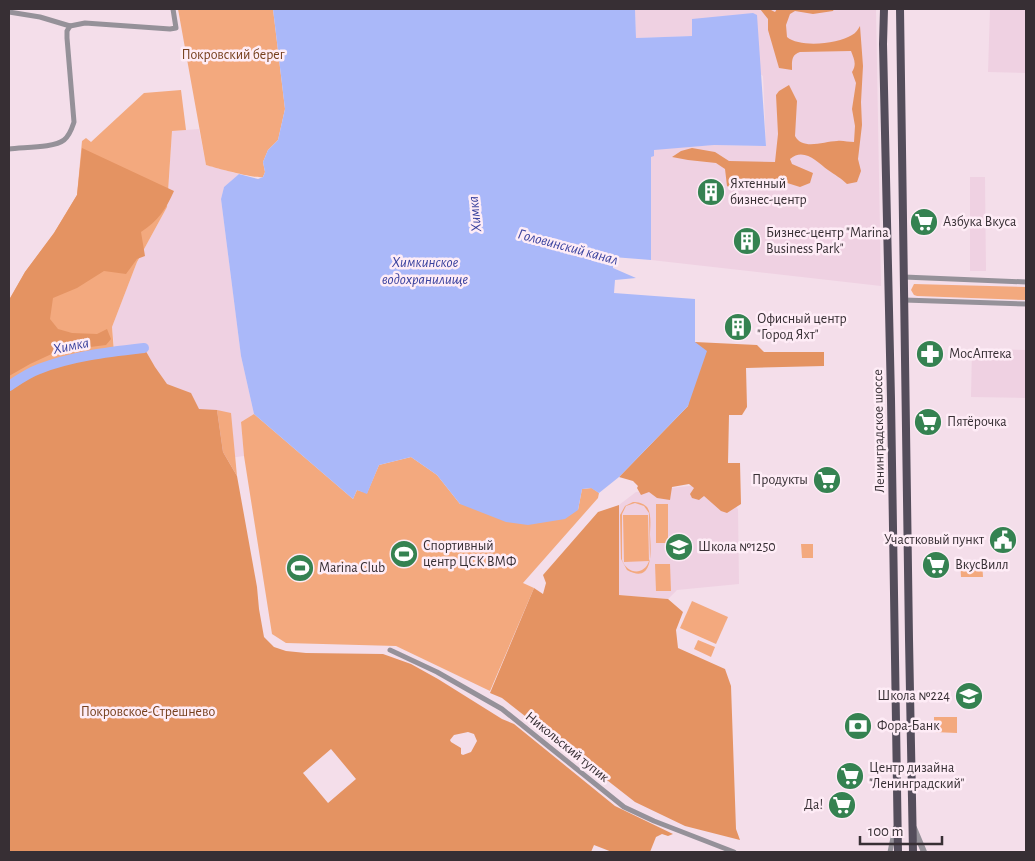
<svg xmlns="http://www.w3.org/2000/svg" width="1035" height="861" viewBox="0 0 1035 861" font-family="'Alegreya Sans',sans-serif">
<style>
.built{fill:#efd1e2}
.green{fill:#f3a97e;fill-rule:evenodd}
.forest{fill:#e49362;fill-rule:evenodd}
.water{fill:#aab8f9}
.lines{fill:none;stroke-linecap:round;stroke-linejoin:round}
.river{stroke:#aab8f9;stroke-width:10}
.minor{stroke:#959199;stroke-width:5}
.tertiary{stroke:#959199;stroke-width:6}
.primary{stroke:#544d5b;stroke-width:8}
.labels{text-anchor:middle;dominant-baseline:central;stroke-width:5;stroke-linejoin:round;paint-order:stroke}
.park-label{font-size:14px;fill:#77411f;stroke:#feecf6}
.poi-label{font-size:14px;fill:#372f34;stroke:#feecf6;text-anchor:start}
.street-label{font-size:14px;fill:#372f34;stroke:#feecf6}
.water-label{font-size:15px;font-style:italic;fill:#3a429e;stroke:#feecf6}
</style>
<rect width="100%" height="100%" fill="#f4deea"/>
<!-- built -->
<g class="built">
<polygon points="635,9 876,9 881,286 651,260 651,156 653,149 714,145 766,146 763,76 692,19 692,36 636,38"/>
<polygon points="990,9 1026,9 1026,73 988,72"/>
<polygon points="199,129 206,165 239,174 224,187 221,199 241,356 254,414 241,422 244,456 148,469 117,372 112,327 137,262 167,207 172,131"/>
<polygon points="970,177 985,177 986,271 970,271"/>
<polygon points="972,349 1026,350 1026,398 971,397"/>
<polygon points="715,483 738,509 739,584 677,590 668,599 619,595 619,505 636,492"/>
</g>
<!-- green -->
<g class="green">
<path d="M178,9H273L285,109L278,140L268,150L263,162L265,172L263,177C256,179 216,168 206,165Z"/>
<polygon points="181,90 186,130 172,131 167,207 137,262 112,327 114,352 57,363 37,370 9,386 9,300 25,272 54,233 77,195 82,141 86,138 91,142 144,93"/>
<polygon points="914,284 1026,287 1026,300 917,296 914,295 911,290"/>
<polygon points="217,410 231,413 237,476 223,452"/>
<polygon points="254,414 353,499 357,490 367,493 379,465 411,457 437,475 460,504 578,510 582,489 592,488 599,493 598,498 523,583 534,588 490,691 396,646 286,643 272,634 244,456 241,422"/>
<path d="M633,502C638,502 643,503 647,507C652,514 650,527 650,535C651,550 654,585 627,570L621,559L620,515L625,506ZM635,503L644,506L649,513L650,559L649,561L648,515H623L624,562L649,561C644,576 627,574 622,560V514L626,506Z"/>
<rect x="656" y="504" width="12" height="39"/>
<polygon points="801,544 813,544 813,558 802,558"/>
<polygon points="960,561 982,561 983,577 961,577"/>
<polygon points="655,564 670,564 671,591 656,591"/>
<polygon points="692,601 728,617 716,644 680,628"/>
<polygon points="698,640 715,647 711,657 694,649"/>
<polygon points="934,717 957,717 957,733 934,732"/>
</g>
<!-- forest -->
<g class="forest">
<path d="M760,9H769L775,12L777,9H834L833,11L813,14L795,11L790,14L786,25L787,37C800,48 838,44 852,35C856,33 858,29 860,26L863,66L861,102L862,125L858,159L861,171L857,182L847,184C841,178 835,175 828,170C817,162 804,147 790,159L792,164L813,173L810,183L800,187L784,182L767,187L732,189L727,186L725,169L716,163L688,160L672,157L681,151L692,148L715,152L729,161L775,162L778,134L776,95L779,91L789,85L797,101L795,136C803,151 824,141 837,141C842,140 848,142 854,142L855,126L852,109L856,83L852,72C857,64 854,59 851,51L800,52C791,55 792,61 792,70L779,68L768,30V19Z"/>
<path d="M82,148L174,191C166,209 158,221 141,232L145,256L137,259L126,274L104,271L77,288L53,298L50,319L58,329L72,333L97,334L107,329L111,339L106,345L58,351L30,364L9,376V300L25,272L54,233L77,195Z"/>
<polygon points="695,342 757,345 764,352 824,352 824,366 746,368 747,407 742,415 729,415 728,463 740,463 741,504 727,513 721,511 704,496 699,500 692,498 690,494 694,488 689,484 672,487 670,500 657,498 649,492 641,495 637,488 638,486 633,481 619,477 688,406"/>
<path d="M144,348L155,367L167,384L191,393L199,409L217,410L223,452L237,476L257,587L259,609L264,637L274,647L286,651L306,653L383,654L411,664L438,679L502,719L514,724L615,806L673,834L668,836L662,834L656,837L650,852H612L594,845L591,852H462L460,851L458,852H9V386C18,380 28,373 39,369C72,356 109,352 144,348ZM468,732L474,734L477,741L471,752L463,755L461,754V748L451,742L450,740L454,735ZM331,749L356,779L328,803L303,773Z"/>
<polygon points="619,505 619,595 668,599 683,612 676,630 678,648 725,669 731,686 736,829 740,840 685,826 635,802 502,698 490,693 534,588 543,594 546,583 543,575 598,512"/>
</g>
<!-- water -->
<polygon class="water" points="273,9 635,9 636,38 692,36 692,19 753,13 757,15 766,146 714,145 654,150 654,156 651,157 651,260 613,257 613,268 636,278 615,280 614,293 695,299 695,342 707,351 688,406 619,477 599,493 591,488 582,489 578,510 565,519 528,525 506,522 460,504 437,475 411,457 379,465 367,494 357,490 353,499 254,414 241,356 221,199 224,187 239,174 258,179 263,177 265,172 263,162 268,150 278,140 285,109"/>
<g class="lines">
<!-- river -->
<path class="river" d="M9,386C18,380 28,373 39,369C72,356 109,352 144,348"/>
<!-- minor -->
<g class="minor">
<polyline points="9,12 40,17 70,26 85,23 170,29 176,28 173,9"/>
<path d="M9,149C23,147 54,148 64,140C70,135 72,128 74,122L67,38V31L70,26"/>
<polyline points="904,277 1026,282"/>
<polyline points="904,300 1026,304"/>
<polyline points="390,650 437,672 502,709 624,807 654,821 734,852"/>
<polyline points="890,852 895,828"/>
</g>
<!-- tertiary -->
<polyline class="tertiary" points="914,828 924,852"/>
<!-- primary -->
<g class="primary">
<polyline points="884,9 883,44 891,399 898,852"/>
<polyline points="900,9 909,639 913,852"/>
</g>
</g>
<!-- icons -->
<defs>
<symbol id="building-disc" viewBox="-11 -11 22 22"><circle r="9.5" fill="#358251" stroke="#feecf6"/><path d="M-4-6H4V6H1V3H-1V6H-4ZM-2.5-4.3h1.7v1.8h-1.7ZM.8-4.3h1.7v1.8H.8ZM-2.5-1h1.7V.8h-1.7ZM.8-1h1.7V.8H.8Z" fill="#fff"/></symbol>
<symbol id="supermarket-disc" viewBox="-11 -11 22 22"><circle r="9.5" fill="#358251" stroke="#feecf6"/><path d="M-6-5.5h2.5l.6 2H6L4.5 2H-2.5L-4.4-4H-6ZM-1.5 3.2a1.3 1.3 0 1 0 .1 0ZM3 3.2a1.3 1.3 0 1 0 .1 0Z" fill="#fff"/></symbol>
<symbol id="pharmacy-disc" viewBox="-11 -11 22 22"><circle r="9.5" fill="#358251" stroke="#feecf6"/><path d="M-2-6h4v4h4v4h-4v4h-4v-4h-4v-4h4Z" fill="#fff"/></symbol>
<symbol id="civic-disc" viewBox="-11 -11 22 22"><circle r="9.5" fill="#358251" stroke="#feecf6"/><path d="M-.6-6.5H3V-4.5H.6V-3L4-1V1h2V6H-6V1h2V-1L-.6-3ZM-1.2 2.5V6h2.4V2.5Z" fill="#fff"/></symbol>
<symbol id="school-disc" viewBox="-11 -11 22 22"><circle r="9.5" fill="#358251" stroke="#feecf6"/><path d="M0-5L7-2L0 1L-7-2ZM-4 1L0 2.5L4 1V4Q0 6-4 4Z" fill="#fff"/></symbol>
<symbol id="stadium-disc" viewBox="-11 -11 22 22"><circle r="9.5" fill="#358251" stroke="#feecf6"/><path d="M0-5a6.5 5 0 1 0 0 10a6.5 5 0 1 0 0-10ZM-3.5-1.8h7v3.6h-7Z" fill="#fff"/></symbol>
<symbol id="bank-disc" viewBox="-11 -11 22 22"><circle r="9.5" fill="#358251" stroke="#feecf6"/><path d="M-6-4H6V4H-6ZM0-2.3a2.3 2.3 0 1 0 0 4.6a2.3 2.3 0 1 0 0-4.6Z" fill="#fff"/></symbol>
</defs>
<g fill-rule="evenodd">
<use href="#building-disc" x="695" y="176" width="32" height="32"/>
<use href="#supermarket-disc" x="908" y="206" width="32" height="32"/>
<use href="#building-disc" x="731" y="225" width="32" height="32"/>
<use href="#building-disc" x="722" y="311" width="32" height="32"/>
<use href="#pharmacy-disc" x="914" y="338" width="32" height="32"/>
<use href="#supermarket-disc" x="912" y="406" width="32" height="32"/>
<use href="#supermarket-disc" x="811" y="464" width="32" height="32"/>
<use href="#civic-disc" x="987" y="524" width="32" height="32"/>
<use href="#school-disc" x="663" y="531" width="32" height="32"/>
<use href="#stadium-disc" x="388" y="538" width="32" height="32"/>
<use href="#supermarket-disc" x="920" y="549" width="32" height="32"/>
<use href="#stadium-disc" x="284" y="552" width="32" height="32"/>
<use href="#school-disc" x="953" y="680" width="32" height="32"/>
<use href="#bank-disc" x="842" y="710" width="32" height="32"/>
<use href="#supermarket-disc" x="834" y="760" width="32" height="32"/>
<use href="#supermarket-disc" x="826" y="789" width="32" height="32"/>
</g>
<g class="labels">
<!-- park labels -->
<g class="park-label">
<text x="233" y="55">Покровский берег</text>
<text x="148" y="712">Покровское-Стрешнево</text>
</g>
<!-- poi labels -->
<g class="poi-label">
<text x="730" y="184">Яхтенный<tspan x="730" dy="16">бизнес-центр</tspan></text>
<text x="943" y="222">Азбука Вкуса</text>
<text x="766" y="233">Бизнес-центр "Marina<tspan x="766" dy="16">Business Park"</tspan></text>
<text x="757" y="319">Офисный центр<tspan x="757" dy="16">"Город Яхт"</tspan></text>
<text x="949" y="354">МосАптека</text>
<text x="947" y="422">Пятёрочка</text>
<text x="808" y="480" text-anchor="end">Продукты</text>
<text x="984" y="540" text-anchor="end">Участковый пункт</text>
<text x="423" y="546">Спортивный<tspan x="423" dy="16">центр ЦСК ВМФ</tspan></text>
<text x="698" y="547">Школа №1250</text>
<text x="955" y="565">ВкусВилл</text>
<text x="319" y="568">Marina Club</text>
<text x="950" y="696" text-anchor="end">Школа №224</text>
<text x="877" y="726">Фора-Банк</text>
<text x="869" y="768">Центр дизайна<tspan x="869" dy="16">"Ленинградский"</tspan></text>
<text x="823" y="805" text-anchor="end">Да!</text>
</g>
<!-- street labels -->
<g class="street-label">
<text transform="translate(879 431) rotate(-91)">Ленинградское шоссе</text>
<text transform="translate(567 747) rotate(39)">Никольский тупик</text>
</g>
<!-- water labels -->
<g class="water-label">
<text transform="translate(475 214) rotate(-96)">Химка</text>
<text transform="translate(568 247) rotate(15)">Головинский канал</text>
<text x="425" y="262">Химкинское<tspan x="425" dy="17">водохранилище</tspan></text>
<text transform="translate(71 346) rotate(-11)">Химка</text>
</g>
</g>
<!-- border -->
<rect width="1035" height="861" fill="none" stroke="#372f34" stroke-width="20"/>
<!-- scale -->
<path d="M860 836v8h82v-8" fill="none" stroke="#372f34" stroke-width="2.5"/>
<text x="868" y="836" font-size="15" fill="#372f34" stroke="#feecf6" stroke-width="4" paint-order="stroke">100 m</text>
</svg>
